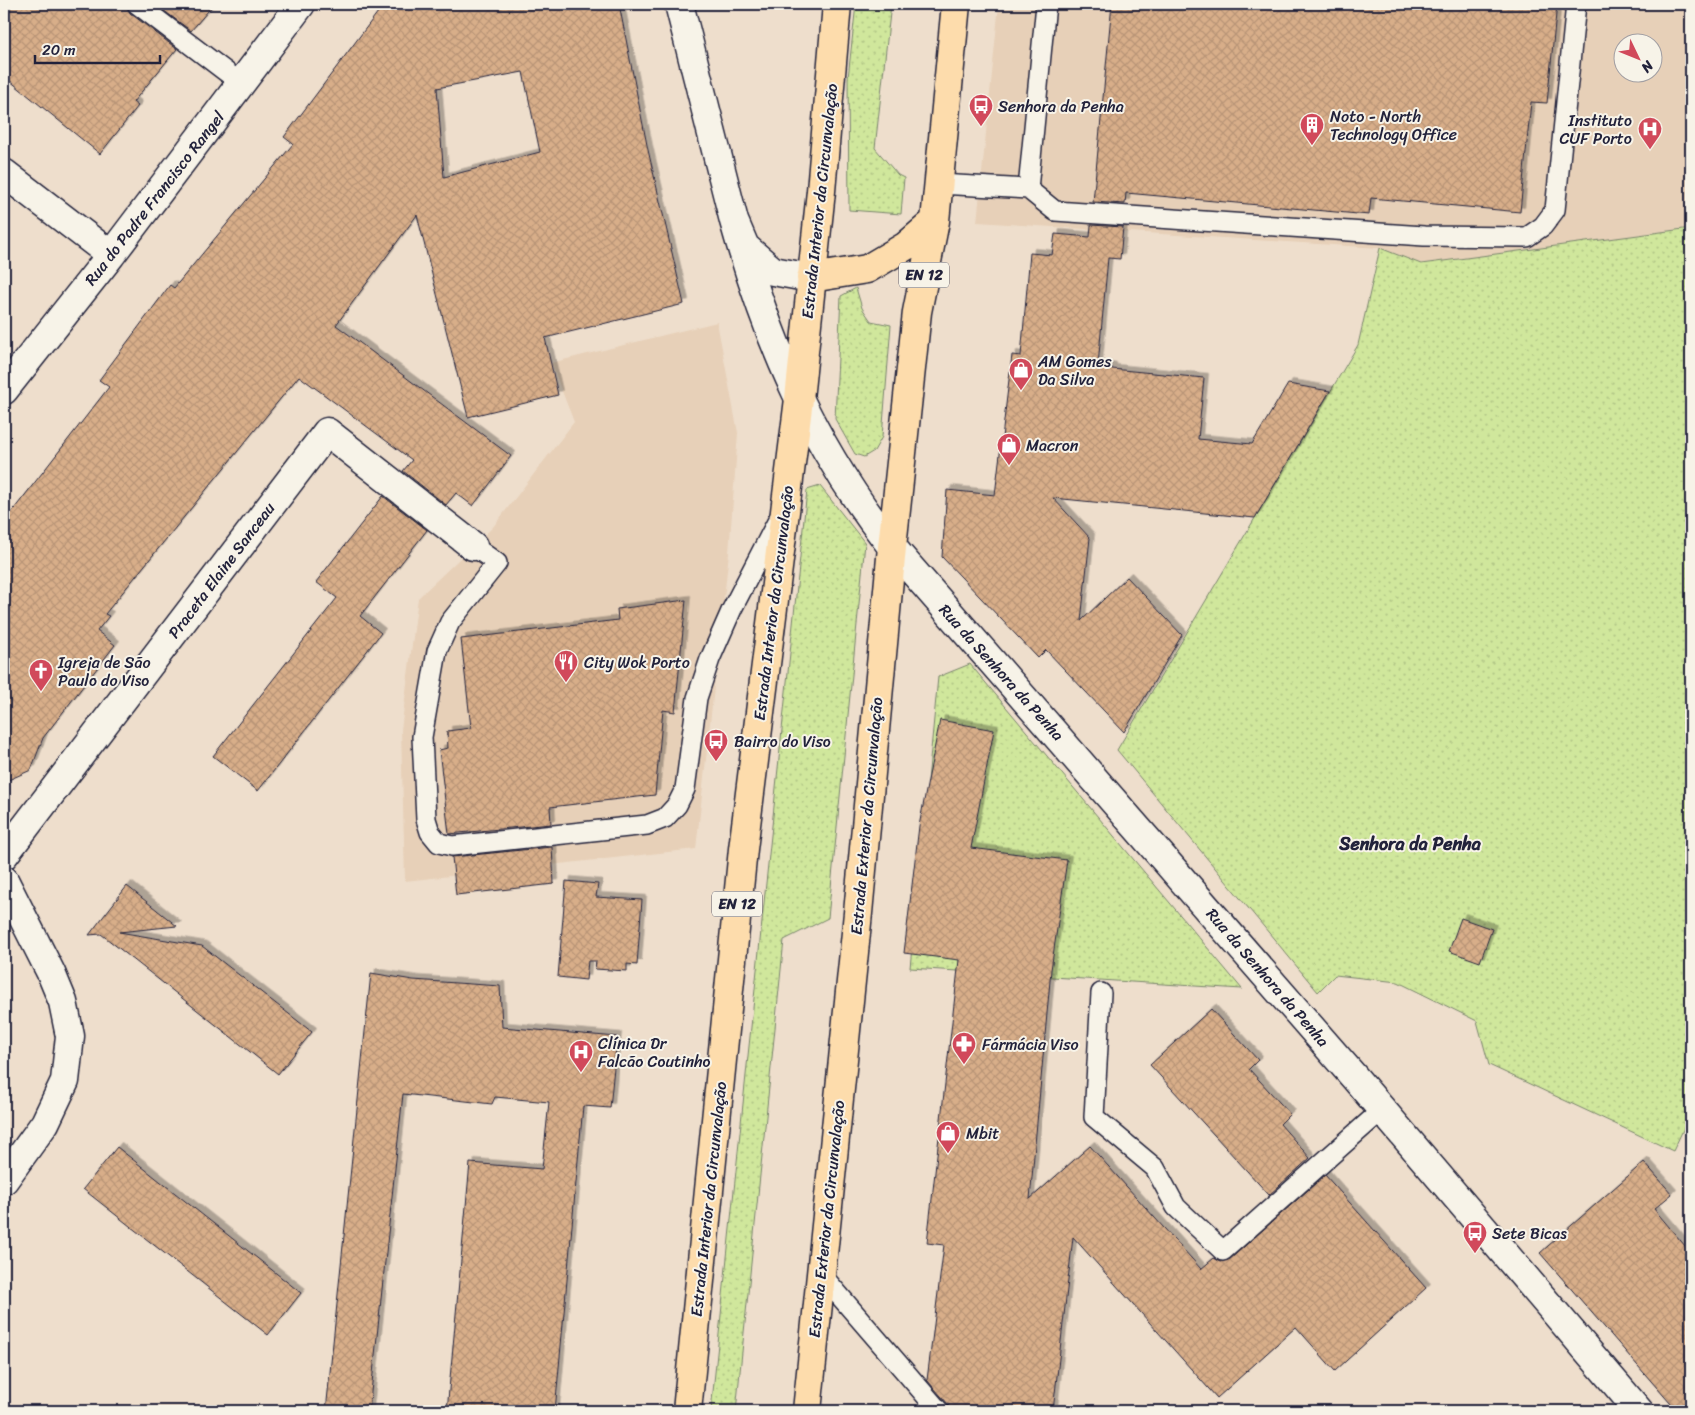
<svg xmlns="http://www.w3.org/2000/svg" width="1695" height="1415" font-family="Sriracha,sans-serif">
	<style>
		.built { fill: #e7d0b8; fill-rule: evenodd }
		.grass { fill: url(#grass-dots); stroke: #79846c }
		.building { fill: url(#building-cross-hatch); stroke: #22223b; fill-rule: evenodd; filter: url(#shadow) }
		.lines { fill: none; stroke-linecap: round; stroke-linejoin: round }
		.lane-casing { stroke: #22223b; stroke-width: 22 }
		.street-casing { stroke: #22223b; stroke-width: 31 }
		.secondary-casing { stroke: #22223b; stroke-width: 31 }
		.primary-casing { stroke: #22223b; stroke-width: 31 }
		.lane { stroke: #f7f3e8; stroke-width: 19 }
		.street { stroke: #f7f3e8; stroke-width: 28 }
		.secondary { stroke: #f7f3e8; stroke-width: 28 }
		.primary { stroke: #fddcac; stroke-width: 28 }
		.labels { text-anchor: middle; stroke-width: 4; stroke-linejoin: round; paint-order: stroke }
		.shield { fill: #f7f3e8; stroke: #62616f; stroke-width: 1 }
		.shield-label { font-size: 15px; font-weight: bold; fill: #22223b }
		.poi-label { font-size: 16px; fill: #22223b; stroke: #f7f3e8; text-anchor: start }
		.street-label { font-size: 16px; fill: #22223b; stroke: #f7f3e8 }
		.neighbourhood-label { font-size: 18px; font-weight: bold; fill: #22223b; stroke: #f7f3e8 }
	</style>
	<defs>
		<pattern id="grass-dots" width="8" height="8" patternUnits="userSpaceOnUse" patternTransform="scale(1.25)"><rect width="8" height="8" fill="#d0e79c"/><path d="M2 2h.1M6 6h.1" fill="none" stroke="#b2c687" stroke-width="1.8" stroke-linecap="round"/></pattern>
		<pattern id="building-cross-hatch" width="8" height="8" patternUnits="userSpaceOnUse" patternTransform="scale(1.25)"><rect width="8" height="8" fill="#d8ae89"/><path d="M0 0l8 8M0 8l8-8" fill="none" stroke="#b99577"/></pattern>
		<filter id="shadow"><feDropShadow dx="4.5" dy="-4.5" stdDeviation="0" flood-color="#0004"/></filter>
	</defs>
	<rect width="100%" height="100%" fill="#eedecc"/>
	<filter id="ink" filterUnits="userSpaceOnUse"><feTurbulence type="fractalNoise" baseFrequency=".02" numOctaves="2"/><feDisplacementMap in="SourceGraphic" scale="10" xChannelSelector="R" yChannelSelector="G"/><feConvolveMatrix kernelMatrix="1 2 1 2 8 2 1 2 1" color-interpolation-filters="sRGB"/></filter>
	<g filter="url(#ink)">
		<!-- built -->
		<path class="built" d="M 999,4 L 1691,4 L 1691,228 L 1421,264 L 1379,248 L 977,222 ZM 1622,42 L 1652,42 L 1652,72 L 1622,72 Z
			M 717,322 L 738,433 L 729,553 L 696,849 L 405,881 L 401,730 L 418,598 L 493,527 L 574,422 L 551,363 Z"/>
		<!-- grass -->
		<path class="grass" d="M 856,4 L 891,4 L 875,148 L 898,175 L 904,178 L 901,214 L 849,210 L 848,78 Z
			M 1691,228 L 1691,1113 L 1673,1151 L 1489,1065 L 1477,1021 L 1398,982 L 1335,975 L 1318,992 L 1117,750 L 1358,345 L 1380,248 L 1421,264 Z
			M 856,288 L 862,308 L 871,321 L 891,325 L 882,437 L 874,451 L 864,457 L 855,454 L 835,419 L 841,296 Z
			M 820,486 L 865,543 L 828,918 L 784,940 L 736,1411 L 711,1411 L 807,490 Z
			M 970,664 L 1242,989 L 910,968 L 938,677 Z"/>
		<!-- building -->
		<path class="building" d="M 4,4 L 126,4 L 130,13 L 177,49 L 133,102 L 138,106 L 100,154 L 4,76 Z
			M 155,4 L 214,4 L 191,31 Z
			M 384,4 L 619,4 L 648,150 L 684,304 L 545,338 L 558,395 L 468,417 L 417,215 L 336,325 L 511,456 L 473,506 L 456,493 L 446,505 L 403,471 L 412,460 L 299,376 L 105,614 L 109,616 L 97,631 L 115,645 L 43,738 L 31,770 L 4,782 L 4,522 L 109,387 L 99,380 L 170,285 L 174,288 L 293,144 L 284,137 ZM 523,72 L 540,152 L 444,177 L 437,88 Z
			M 1112,4 L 1557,4 L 1547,103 L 1531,102 L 1520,212 L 1371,198 L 1369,215 L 1126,193 L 1125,204 L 1093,202 Z
			M 1091,225 L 1123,227 L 1120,259 L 1108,258 L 1098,365 L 1112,367 L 1112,369 L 1204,378 L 1198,439 L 1252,444 L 1288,384 L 1330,391 L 1255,518 L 1053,498 L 1090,538 L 1081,621 L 1127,577 L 1182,635 L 1124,732 L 1046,650 L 1038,658 L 942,557 L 947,490 L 995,495 L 1012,355 L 1021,356 L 1030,253 L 1052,255 L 1055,234 L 1090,237 Z
			M 383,496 L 427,530 L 360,616 L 381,633 L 258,791 L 213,756 L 337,598 L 316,582 Z
			M 686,600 L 675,712 L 663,710 L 655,795 L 550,807 L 551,824 L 449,834 L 439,750 L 448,748 L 447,731 L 471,728 L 461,639 L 618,620 L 617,609 Z
			M 940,720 L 994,730 L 971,848 L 1067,860 L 1051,970 L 1030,1199 L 1090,1146 L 1201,1269 L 1214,1258 L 1221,1262 L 1230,1259 L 1325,1175 L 1426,1288 L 1335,1371 L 1296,1327 L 1217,1398 L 1073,1237 L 1053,1411 L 950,1411 L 948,1404 L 927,1380 L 944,1245 L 927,1243 L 959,960 L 904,953 L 919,826 Z
			M 552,847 L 554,884 L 456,895 L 452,857 Z
			M 566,881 L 598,884 L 596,897 L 642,900 L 637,965 L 627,964 L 627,971 L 595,969 L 596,961 L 588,961 L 586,980 L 558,977 Z
			M 127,886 L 177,926 L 119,932 L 202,946 L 312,1032 L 278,1074 L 101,934 L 89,935 Z
			M 1461,918 L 1492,929 L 1480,962 L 1449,951 Z
			M 371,973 L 413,980 L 500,986 L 502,1027 L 617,1037 L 610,1108 L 583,1106 L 555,1411 L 447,1411 L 470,1163 L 542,1169 L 549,1102 L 495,1097 L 492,1104 L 403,1094 L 369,1411 L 326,1411 Z
			M 1211,1009 L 1258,1060 L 1249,1069 L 1290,1114 L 1280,1124 L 1310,1158 L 1269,1195 L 1150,1065 Z
			M 117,1147 L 301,1293 L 268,1335 L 83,1189 Z
			M 1644,1162 L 1672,1194 L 1654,1209 L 1691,1253 L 1691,1411 L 1677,1411 L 1540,1253 Z"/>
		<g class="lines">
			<defs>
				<path id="lane" d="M 137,4 L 242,84
					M 939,184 L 1028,189 L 1055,211 L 1424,236 L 1527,237 L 1543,226 L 1555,210 L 1576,4
					M 1028,189 L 1046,4
					M 473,546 L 497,563 L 450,622 L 437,651 L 422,737 L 426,819 L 430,832 L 439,843 L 452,846 L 647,825 L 665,818 L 677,805 L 685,789 L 697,698 L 710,659 L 732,609 L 779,518
					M 1101,993 L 1094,1117 L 1155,1168 L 1176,1207 L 1223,1251 L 1382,1110
					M 820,1273 L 939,1411"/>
				<path id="street" d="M 4,173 L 111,255
					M 4,390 L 111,255 L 301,4
					M 4,855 L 327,432 L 473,546
					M 4,880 L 51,973 L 63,1002 L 70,1036 L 65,1081 L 45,1123 L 4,1180"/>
				<path id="secondary" d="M 679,4 L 734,221 L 745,247 L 773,271 L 811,278
					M 734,221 C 769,345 812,445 892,547 L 1355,1078 L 1639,1411"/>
				<path id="primary" d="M 811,278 L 867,269 L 906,246 L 935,221
					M 687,1411 L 743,849 L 799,399 L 821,191 L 837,4
					M 807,1411 L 858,913 L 892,547 L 917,312 L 935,221 L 956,4"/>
			</defs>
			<!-- lane casing -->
			<use href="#lane" class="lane-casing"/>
			<!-- street casing -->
			<use href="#street" class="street-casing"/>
			<!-- secondary casing -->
			<use href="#secondary" class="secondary-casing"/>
			<!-- primary casing -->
			<use href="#primary" class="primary-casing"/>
			<!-- lane -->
			<use href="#lane" class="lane"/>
			<!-- street -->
			<use href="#street" class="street"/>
			<!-- secondary -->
			<use href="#secondary" class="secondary"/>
			<!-- primary -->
			<use href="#primary" class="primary"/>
		</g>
	</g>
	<!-- icons -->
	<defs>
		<symbol id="bus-pin" viewBox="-11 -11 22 30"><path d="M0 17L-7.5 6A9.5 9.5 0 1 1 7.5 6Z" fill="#d1495b" stroke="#f7f3e8"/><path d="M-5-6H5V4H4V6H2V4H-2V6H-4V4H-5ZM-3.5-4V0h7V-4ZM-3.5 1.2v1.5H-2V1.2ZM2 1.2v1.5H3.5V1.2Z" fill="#fff"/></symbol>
		<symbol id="building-pin" viewBox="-11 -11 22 30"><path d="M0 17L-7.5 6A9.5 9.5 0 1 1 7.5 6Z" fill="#d1495b" stroke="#f7f3e8"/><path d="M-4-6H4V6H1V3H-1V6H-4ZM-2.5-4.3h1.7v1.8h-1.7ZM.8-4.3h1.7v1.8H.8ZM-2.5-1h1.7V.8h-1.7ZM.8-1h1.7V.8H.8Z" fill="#fff"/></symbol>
		<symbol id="hospital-pin" viewBox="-11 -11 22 30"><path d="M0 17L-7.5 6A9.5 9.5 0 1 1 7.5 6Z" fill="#d1495b" stroke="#f7f3e8"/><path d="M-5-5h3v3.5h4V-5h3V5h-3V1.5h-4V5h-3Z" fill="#fff"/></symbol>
		<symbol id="shop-pin" viewBox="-11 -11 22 30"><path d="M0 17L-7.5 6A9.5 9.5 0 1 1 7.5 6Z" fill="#d1495b" stroke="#f7f3e8"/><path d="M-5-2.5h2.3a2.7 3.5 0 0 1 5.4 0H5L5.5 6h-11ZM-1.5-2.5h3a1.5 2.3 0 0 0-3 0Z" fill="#fff"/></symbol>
		<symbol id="restaurant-pin" viewBox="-11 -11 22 30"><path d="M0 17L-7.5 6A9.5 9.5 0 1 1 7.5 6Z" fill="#d1495b" stroke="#f7f3e8"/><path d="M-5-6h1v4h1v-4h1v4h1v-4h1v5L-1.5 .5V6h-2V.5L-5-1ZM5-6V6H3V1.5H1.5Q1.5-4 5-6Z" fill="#fff"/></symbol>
		<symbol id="church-pin" viewBox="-11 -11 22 30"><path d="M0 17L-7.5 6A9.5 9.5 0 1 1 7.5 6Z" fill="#d1495b" stroke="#f7f3e8"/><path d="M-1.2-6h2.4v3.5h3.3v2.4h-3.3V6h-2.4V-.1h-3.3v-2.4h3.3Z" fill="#fff"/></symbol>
		<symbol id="pharmacy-pin" viewBox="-11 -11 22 30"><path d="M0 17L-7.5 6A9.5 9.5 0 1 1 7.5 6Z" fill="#d1495b" stroke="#f7f3e8"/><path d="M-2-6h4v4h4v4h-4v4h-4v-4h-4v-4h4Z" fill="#fff"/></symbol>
	</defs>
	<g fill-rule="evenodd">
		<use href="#bus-pin" x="967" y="92" width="28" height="38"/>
		<use href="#building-pin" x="1298" y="111" width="28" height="38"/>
		<use href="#hospital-pin" x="1636" y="115" width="28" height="38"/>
		<use href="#shop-pin" x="1007" y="356" width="28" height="38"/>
		<use href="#shop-pin" x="995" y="431" width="28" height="38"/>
		<use href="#restaurant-pin" x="552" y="648" width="28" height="38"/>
		<use href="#church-pin" x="27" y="657" width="28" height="38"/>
		<use href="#bus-pin" x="702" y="727" width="28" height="38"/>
		<use href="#pharmacy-pin" x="950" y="1030" width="28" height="38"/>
		<use href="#hospital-pin" x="567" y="1038" width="28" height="38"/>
		<use href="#shop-pin" x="934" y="1119" width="28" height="38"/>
		<use href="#bus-pin" x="1461" y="1219" width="28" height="38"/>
	</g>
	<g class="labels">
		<!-- shield labels -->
		<g class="shield">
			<rect x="899" y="262.5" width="50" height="25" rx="4"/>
			<rect x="712" y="891.5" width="50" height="25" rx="4"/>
		</g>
		<g class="shield-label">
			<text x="924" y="280">EN 12</text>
			<text x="737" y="909">EN 12</text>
		</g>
		<!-- poi labels -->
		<g class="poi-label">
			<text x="998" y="112">Senhora da Penha</text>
			<text x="1330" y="122">Noto - North<tspan x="1330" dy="18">Technology Office</tspan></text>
			<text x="1632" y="126" text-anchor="end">Instituto<tspan x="1632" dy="18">CUF Porto</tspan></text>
			<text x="1038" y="367">AM Gomes<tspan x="1038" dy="18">Da Silva</tspan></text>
			<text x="1026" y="451">Macron</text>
			<text x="58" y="668">Igreja de São<tspan x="58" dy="18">Paulo do Viso</tspan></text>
			<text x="584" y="668">City Wok Porto</text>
			<text x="734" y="747">Bairro do Viso</text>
			<text x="598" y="1049">Clínica Dr<tspan x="598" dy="18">Falcão Coutinho</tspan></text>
			<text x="982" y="1050">Fármácia Viso</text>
			<text x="966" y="1139">Mbit</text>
			<text x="1492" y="1239">Sete Bicas</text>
		</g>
		<!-- street labels -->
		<g class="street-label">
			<text transform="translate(154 198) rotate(-52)" y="6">Rua do Padre Francisco Rangel</text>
			<text transform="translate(819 201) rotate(-84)" y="6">Estrada Interior da Circunvalação</text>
			<text transform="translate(221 570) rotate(-53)" y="6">Praceta Elaine Sanceau</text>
			<text transform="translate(773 603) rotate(-83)" y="6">Estrada Interior da Circunvalação</text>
			<text transform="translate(1002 672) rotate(48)" y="6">Rua da Senhora da Penha</text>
			<text transform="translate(866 816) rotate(-85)" y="6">Estrada Exterior da Circunvalação</text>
			<text transform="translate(1268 977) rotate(49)" y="6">Rua da Senhora da Penha</text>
			<text transform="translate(708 1199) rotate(-84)" y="6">Estrada Interior da Circunvalação</text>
			<text transform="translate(826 1219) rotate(-84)" y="6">Estrada Exterior da Circunvalação</text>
		</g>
		<!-- neighbourhood labels -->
		<g class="neighbourhood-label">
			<text x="1410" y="850">Senhora da Penha</text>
		</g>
	</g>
	<!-- margin -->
	<rect width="1695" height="1415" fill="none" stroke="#f7f3e8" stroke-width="20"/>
	<rect x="10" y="10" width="1675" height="1395" fill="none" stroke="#22223b" stroke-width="2" filter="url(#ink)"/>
	<!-- north arrow -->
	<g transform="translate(1638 58) rotate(133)"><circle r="24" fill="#f7f3e8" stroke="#a29fa3"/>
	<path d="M0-4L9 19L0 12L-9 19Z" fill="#d1495b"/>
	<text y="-8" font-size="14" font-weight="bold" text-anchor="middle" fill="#22223b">N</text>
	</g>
	<!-- scale -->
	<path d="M35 55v8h125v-8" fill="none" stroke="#22223b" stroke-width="2.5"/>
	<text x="42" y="55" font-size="15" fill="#22223b" stroke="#f7f3e8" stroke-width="4" paint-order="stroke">20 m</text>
</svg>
